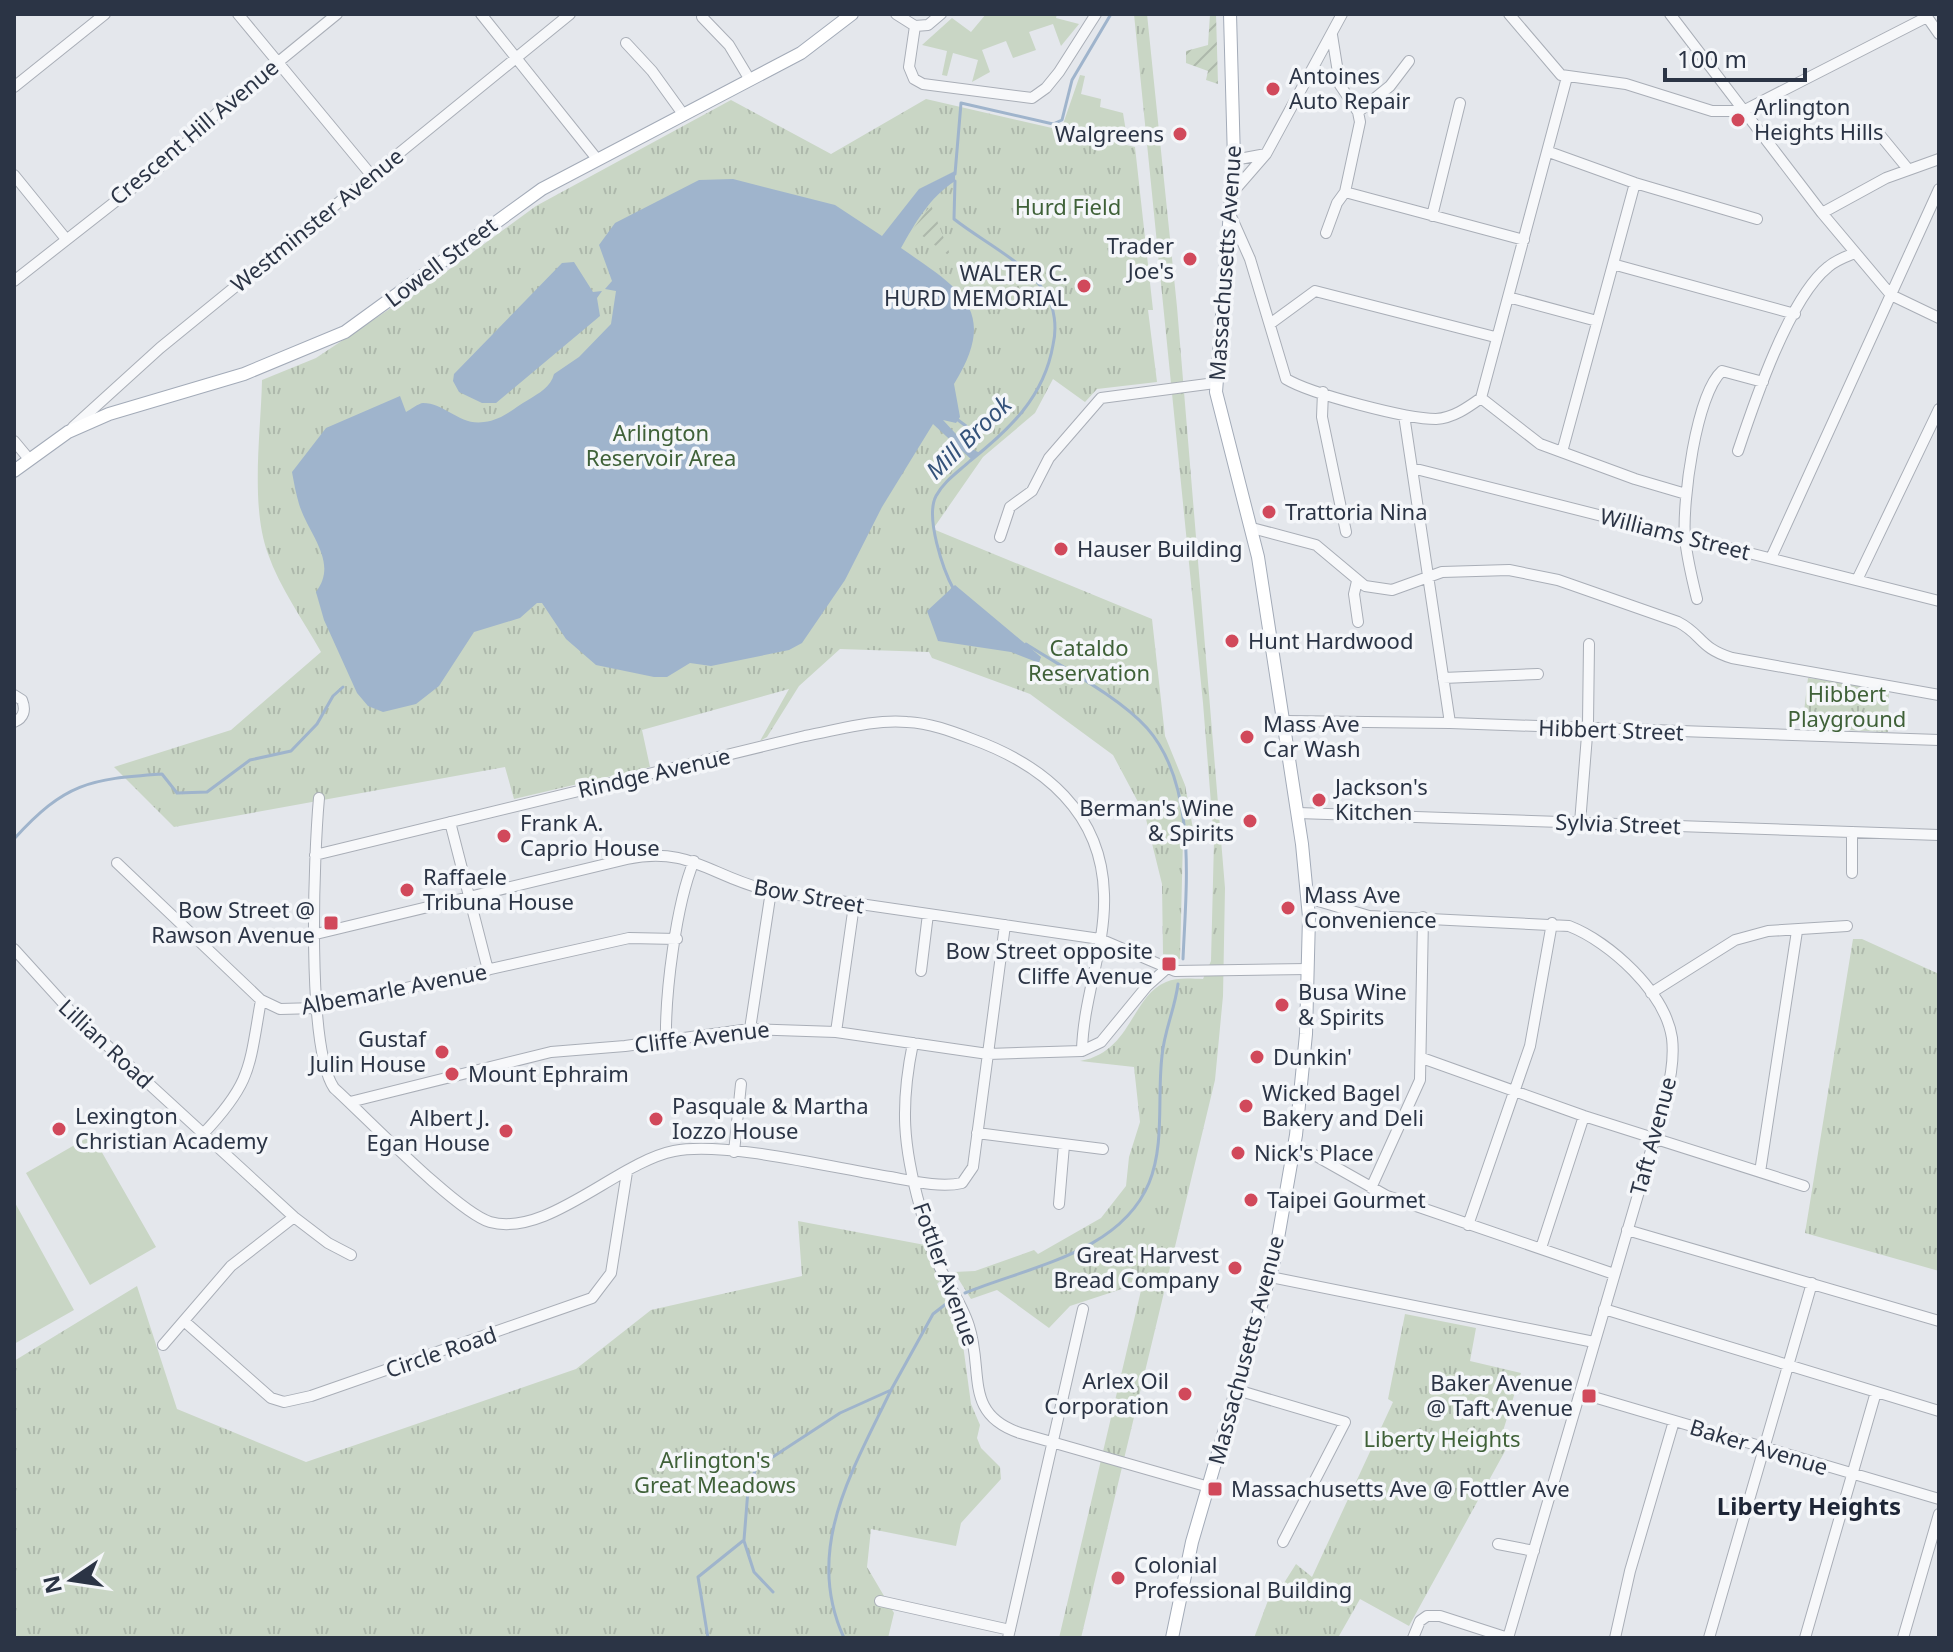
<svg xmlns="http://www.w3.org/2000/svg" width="1953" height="1652" font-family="'Noto Sans',sans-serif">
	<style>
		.grass { fill: #c9d6c5 }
		.park { fill: url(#park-tufts) }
		.garden { fill: url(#garden-furrows) }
		.water { fill: #9fb4cc }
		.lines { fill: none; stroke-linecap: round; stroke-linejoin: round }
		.stream { stroke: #9fb4cc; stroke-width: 3 }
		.minor-casing { stroke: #a9aeb7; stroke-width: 12 }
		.major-casing { stroke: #a3abb8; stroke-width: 14 }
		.minor { stroke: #f7f8fa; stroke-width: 10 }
		.major { stroke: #fff; stroke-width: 12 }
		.poi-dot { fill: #d1495b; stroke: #f4f6f9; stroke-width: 3 }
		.labels { text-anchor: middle; stroke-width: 7; stroke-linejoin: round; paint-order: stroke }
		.poi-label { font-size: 22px; fill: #2b3445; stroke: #f4f6f9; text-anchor: start }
		.street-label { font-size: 22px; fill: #2b3445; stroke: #f4f6f9 }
		.park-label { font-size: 22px; fill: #3f6138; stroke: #f4f6f9 }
		.water-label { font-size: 24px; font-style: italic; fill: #34527a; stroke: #f4f6f9 }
		.neighbourhood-label { font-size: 24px; font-weight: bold; fill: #1d2536; stroke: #f4f6f9 }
	</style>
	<defs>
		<pattern id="park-tufts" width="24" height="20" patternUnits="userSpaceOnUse" patternTransform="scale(2)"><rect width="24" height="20" fill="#c9d6c5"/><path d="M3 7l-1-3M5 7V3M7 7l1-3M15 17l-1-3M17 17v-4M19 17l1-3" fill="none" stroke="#adb8ab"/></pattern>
		<pattern id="garden-furrows" width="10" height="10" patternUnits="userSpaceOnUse" patternTransform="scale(2)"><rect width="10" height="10" fill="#c9d6c5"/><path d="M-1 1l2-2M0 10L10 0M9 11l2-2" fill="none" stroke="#adb8ab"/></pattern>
	</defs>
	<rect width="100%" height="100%" fill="#e4e7ec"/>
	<!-- grass -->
	<path class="grass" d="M 986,14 L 1057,14 L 1056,18 L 1079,24 L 1061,46 L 1053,24 L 1029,32 L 1036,50 L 1013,58 L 1006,41 L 982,50 L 990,72 L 972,82 L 978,60 L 953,53 L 947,76 L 942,75 L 947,51 L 922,45 L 952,18 L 971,32 Z
		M 1080,75 L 1085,76 L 1081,94 L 1101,99 L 1100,107 L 1123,113 L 1128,144 L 1062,127 Z
		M 92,1135 L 156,1247 L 90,1285 L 26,1173 Z
		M 14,1201 L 74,1310 L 14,1344 Z"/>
	<!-- park -->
	<path class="park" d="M 1134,14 L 1147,14 L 1177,307 L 1225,888 L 1223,996 L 1215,1080 L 1081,1638 L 1059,1638 L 1143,1282 L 1070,1306 L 1049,1328 L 997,1290 L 971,1299 L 954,1272 L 975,1271 L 1034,1250 L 1038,1254 L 1101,1218 L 1126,1186 L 1129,1157 L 1140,1122 L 1134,1067 L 1080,1061 C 1132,1052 1131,996 1166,982 C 1177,977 1192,979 1203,979 L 1211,961 L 1214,841 L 1203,703 Z
		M 926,99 L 1135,147 L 1153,310 L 1148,310 L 1157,382 L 1097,389 L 1085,402 L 1053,379 L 1035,413 L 983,457 L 933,529 L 1152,619 L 1165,736 L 1185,785 L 1195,840 L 1183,839 L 1180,959 L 1163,954 L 1162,884 L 1145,815 L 1113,755 L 1030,694 L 932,658 L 929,652 L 840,649 L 799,686 L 767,737 L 760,741 L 789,689 L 642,730 L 650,767 L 514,799 L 505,767 L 174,827 L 114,767 L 231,730 L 321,652 C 303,620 280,588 268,554 C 250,505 261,432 262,380 L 316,358 L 391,308 L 395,309 L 536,206 L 731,100 L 831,154 Z
		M 1808,678 L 1889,688 L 1888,732 L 1802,728 Z
		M 1853,939 L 1862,939 L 1939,974 L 1939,1271 L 1805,1233 Z
		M 798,1221 L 925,1245 L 941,1280 L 937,1284 L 961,1330 L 971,1404 L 980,1425 L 977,1438 L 981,1448 L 1000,1467 L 1001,1479 L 961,1523 L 956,1546 L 871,1529 L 867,1567 L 894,1613 L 888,1638 L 14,1638 L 14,1361 L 137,1286 L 177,1409 L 306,1462 L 576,1369 L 651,1310 L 802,1276 Z
		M 1405,1314 L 1476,1328 L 1470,1361 L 1521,1373 L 1503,1431 L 1511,1434 L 1510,1442 L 1409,1626 L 1360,1599 L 1339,1636 L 1342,1638 L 1254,1638 L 1276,1579 L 1284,1583 L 1296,1564 L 1312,1577 L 1393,1402 L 1388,1399 Z"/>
	<!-- garden -->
	<path class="garden" d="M 1210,14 L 1216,14 L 1218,84 L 1206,80 L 1208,71 L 1186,63 L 1186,51 L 1208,45 Z
		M 931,205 L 951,257 L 913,229 Z"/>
	<!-- water -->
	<path class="water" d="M 955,171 L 955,181 C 929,198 916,222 901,248 C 960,289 1000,310 954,384 L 960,417 L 956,423 L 943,420 L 968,447 L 980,453 L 972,460 L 933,424 L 882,507 L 845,580 L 802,643 L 789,650 L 711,666 L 690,663 L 667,677 L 654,677 L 596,665 L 566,639 L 542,603 L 537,603 L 520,618 L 474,632 L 439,686 L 416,704 L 383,712 L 368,706 L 357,693 L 324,620 L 316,592 C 339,562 308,534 299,504 C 296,494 294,483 292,472 L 326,428 L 400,396 L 406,412 C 410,410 419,403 423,403 C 445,403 460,426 484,422 C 502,420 514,408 528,400 C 539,393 551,387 554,374 L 579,357 L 611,324 L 616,291 L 605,289 L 612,281 L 599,245 L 615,223 L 699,180 L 733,179 L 835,205 L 882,236 L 919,189 Z
		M 574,262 L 593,292 L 602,291 L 597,298 L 600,316 L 496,403 L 482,403 L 459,392 L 453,381 L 454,374 L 562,263 Z
		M 955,585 L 1041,657 L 1039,663 L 1011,652 L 938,641 L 927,611 Z"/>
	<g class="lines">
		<!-- stream -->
		<path class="stream" d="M 955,174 L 961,103 L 1053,124 L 1062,120 L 1072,80 L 1111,14
			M 958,420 L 966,426
			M 954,590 C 943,570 925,517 936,496 C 944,481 958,472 970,461 C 1010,429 1044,397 1053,345 C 1057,328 1055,307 1045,292 C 1024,261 983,242 954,219 L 955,181
			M 1026,644 C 1063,668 1118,696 1147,728 C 1198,786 1186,887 1183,959
			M 14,839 C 65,783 89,779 162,774 L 177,793 L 207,792 L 250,760 L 291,751 L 317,724 L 333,696 L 343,687
			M 965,1293 C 1028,1267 1120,1253 1149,1183 C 1165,1144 1157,1097 1162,1056 C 1164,1031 1175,1009 1178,984
			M 744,1541 L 754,1572 L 773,1592
			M 708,1638 L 698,1577 L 744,1540 L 748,1490 L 756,1468 L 840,1413 L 891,1390 L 933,1314 L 951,1300
			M 844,1638 C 803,1549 853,1470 891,1390"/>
		<defs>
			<path id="minor" d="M 238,14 L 372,176
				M 481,14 L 597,159
				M 896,14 L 915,26
				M 941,14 L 928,25 L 915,26 L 909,67 L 914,79 L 923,84 L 1032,98 L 1046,88 L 1059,72 L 1096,14
				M 1509,14 L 1561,75 L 1626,84 L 1712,111 L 1743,111 L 1927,17
				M 1670,14 L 1822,213 L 1891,295 L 1939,318
				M 1925,14 L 1939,34
				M 702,17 L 729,45 L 750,80
				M 1332,35 L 1340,85 L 1358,112 L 1360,122 L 1345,192 L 1524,240
				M 626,43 L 652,71 L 683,114
				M 14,87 L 105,14
				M 1358,112 L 1390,86 L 1409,61
				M 1880,135 L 1908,169
				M 1549,152 L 1635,183 L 1757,219
				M 1234,160 L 1266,154
				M 14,175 L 66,239
				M 1233,192 L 1266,154 L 1342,14
				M 1822,213 L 1886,178 L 1939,159
				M 1230,214 L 1250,259 L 1286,379 C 1311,394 1407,419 1436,419 C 1453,418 1467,408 1481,398
				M 1432,216 L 1460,103
				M 1326,233 L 1337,203 L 1345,192
				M 1616,265 L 1795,314
				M 14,281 L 167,161 L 222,108 L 337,14
				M 1508,297 L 1597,321
				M 1270,324 L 1315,291 L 1495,337
				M 1323,392 L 1322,417 L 1346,532
				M 1481,398 L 1567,77
				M 1481,398 L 1540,444 L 1635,479 L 1686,494
				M 1404,415 L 1450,723
				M 73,427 L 160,348 L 570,14
				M 14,441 L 29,459
				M 1738,451 C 1754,403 1789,298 1828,267 C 1836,260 1845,257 1855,253
				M 1562,452 L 1635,183
				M 1412,468 L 1939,601
				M 1252,528 L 1316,545 L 1365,586 L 1392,590 L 1442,572 L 1509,570 L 1558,580 L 1678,622 C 1702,634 1699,648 1732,658 L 1939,695
				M 1000,537 L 1010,507 L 1032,491 L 1049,458 L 1101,398 L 1215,383
				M 1771,558 L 1939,189
				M 1857,580 L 1939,409
				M 1357,581 L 1354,594 L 1358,622
				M 1697,599 C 1692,579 1687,558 1685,538 C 1682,503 1696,394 1722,371 L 1763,382
				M 1443,678 L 1538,674
				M 14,695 L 22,700 C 26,710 24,718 14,722
				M 1283,721 L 1450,723 L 1939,740
				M 319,798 C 314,853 306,1047 334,1088 C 365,1116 457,1212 490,1222 C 547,1238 618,1162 674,1151 C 726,1141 833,1168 890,1177 C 912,1181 940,1188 962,1183 L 973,1167 L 1005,925
				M 1298,813 L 1939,835
				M 450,822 L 488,970
				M 1580,823 L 1588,723 L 1589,644
				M 1852,832 L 1852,873
				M 315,855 L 805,736 C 838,730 874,719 907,722 C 930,723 951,731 972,739 C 1044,765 1102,813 1104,894 C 1106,947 1083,998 1082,1051
				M 117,863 L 261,1000 L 280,1009 L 317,1008 L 629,938 L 677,939
				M 1308,898 L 1369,916 L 1569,926 C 1610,942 1665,992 1672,1038 C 1675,1064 1668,1088 1662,1113 L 1508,1638
				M 316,934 L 627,859 C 690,845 712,878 771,891 L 1100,939 L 1175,971 L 1308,969
				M 14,949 L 74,1015 L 294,1217 L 328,1243 L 351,1255
				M 921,971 L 928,914
				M 1651,993 L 1735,940 L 1768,931 L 1847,926
				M 750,1029 L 771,891
				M 836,1032 L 854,905
				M 666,1041 C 665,994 676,904 694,861
				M 913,1043 C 900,1106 903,1146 920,1207 C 925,1226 930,1247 939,1266 C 949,1286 962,1304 969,1326 C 984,1372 963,1414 1020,1433 L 1209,1487
				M 1422,1058 L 1584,1116 L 1804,1186
				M 350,1102 L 551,1052 L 625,1046 L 750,1029 L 836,1032 L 988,1054 L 1082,1051 L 1101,1042 L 1147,986 L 1166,969
				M 977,1133 L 1103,1149
				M 203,1134 C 252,1082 249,1068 261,1000
				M 1294,1149 L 1309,1152 L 1387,1196 L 1614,1274
				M 734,1152 L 741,1084
				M 1760,1172 L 1797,931
				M 1371,1188 L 1420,1080 L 1423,917
				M 1059,1204 L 1064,1145
				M 1468,1225 L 1530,1046 L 1552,923
				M 1627,1230 L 1939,1321
				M 1541,1248 L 1584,1116
				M 1270,1277 L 1594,1342
				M 1604,1309 L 1939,1411
				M 184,1321 L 271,1398 L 284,1402 L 311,1396 L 592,1298 L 611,1273 L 627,1172
				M 163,1345 L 231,1266 L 294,1217
				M 1237,1390 L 1345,1422 L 1283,1542
				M 1580,1393 L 1939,1499
				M 1498,1544 L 1534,1551
				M 880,1601 L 1010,1630
				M 1008,1638 L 1083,1309
				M 1413,1638 L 1420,1621 L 1427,1616 L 1440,1616 L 1508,1638
				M 1615,1638 L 1630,1571 L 1674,1421
				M 1709,1638 L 1812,1283
				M 1805,1638 L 1876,1392
				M 1903,1638 L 1939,1514"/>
			<path id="major" d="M 14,471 L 68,432 L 109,414 L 244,374 L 345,332 L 542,189 L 801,53 L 852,14
				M 1172,1638 L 1192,1542 L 1274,1261 L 1296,1135 L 1306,1034 L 1309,917 L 1302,844 L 1258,557 L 1216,392 L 1234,160 L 1230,14"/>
		</defs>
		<!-- minor casing -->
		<use href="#minor" class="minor-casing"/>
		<!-- major casing -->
		<use href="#major" class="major-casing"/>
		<!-- minor -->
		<use href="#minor" class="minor"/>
		<!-- major -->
		<use href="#major" class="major"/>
	</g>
	<!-- markers -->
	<g class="poi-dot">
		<circle cx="1273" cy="89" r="8"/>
		<circle cx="1738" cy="120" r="8"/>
		<circle cx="1180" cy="134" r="8"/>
		<circle cx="1190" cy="259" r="8"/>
		<circle cx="1084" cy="286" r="8"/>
		<circle cx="1269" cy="512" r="8"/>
		<circle cx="1061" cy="549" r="8"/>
		<circle cx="1232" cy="641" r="8"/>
		<circle cx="1247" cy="737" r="8"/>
		<circle cx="1319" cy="800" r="8"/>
		<circle cx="1250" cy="821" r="8"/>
		<circle cx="504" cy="836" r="8"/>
		<circle cx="407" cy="890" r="8"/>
		<circle cx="1288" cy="908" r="8"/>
		<rect x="323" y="915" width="16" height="16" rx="4"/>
		<rect x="1161" y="956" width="16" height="16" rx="4"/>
		<circle cx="1282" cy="1005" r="8"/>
		<circle cx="442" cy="1052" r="8"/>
		<circle cx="1257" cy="1057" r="8"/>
		<circle cx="452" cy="1074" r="8"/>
		<circle cx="1246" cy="1106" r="8"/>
		<circle cx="656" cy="1119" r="8"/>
		<circle cx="59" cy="1129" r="8"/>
		<circle cx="506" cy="1131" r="8"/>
		<circle cx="1238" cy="1153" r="8"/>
		<circle cx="1251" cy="1200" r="8"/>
		<circle cx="1235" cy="1268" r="8"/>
		<circle cx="1185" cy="1394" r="8"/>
		<rect x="1581" y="1388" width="16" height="16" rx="4"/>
		<rect x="1207" y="1481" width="16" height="16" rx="4"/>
		<circle cx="1118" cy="1578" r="8"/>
	</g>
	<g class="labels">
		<!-- poi labels -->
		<g class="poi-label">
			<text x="1289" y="84">Antoines<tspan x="1289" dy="25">Auto Repair</tspan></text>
			<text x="1754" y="115">Arlington<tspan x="1754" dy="25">Heights Hills</tspan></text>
			<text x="1164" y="142" text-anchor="end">Walgreens</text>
			<text x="1174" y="254" text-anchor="end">Trader<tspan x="1174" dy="25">Joe's</tspan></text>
			<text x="1068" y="281" text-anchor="end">WALTER C.<tspan x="1068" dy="25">HURD MEMORIAL</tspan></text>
			<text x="1285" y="520">Trattoria Nina</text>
			<text x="1077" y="557">Hauser Building</text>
			<text x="1248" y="649">Hunt Hardwood</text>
			<text x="1263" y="732">Mass Ave<tspan x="1263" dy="25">Car Wash</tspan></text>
			<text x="1335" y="795">Jackson's<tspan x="1335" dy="25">Kitchen</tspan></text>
			<text x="1234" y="816" text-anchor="end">Berman's Wine<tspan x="1234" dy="25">&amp; Spirits</tspan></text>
			<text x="520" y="831">Frank A.<tspan x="520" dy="25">Caprio House</tspan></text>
			<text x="423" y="885">Raffaele<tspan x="423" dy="25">Tribuna House</tspan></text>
			<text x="1304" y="903">Mass Ave<tspan x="1304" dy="25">Convenience</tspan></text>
			<text x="315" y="918" text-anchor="end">Bow Street @<tspan x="315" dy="25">Rawson Avenue</tspan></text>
			<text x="1153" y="959" text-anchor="end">Bow Street opposite<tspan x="1153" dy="25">Cliffe Avenue</tspan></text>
			<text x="1298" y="1000">Busa Wine<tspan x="1298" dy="25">&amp; Spirits</tspan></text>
			<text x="426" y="1047" text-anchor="end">Gustaf<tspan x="426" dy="25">Julin House</tspan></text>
			<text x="1273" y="1065">Dunkin'</text>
			<text x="468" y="1082">Mount Ephraim</text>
			<text x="1262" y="1101">Wicked Bagel<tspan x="1262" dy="25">Bakery and Deli</tspan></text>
			<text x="672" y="1114">Pasquale &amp; Martha<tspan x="672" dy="25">Iozzo House</tspan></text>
			<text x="75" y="1124">Lexington<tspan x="75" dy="25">Christian Academy</tspan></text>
			<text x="490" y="1126" text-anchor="end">Albert J.<tspan x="490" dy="25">Egan House</tspan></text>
			<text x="1254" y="1161">Nick's Place</text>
			<text x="1267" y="1208">Taipei Gourmet</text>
			<text x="1219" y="1263" text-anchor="end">Great Harvest<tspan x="1219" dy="25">Bread Company</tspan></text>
			<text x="1169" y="1389" text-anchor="end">Arlex Oil<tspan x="1169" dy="25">Corporation</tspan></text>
			<text x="1573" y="1391" text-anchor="end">Baker Avenue<tspan x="1573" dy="25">@ Taft Avenue</tspan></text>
			<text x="1231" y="1497">Massachusetts Ave @ Fottler Ave</text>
			<text x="1134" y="1573">Colonial<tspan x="1134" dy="25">Professional Building</tspan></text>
		</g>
		<!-- street labels -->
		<g class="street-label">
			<text transform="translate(194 132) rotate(-40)" y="8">Crescent Hill Avenue</text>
			<text transform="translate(317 220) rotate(-39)" y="8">Westminster Avenue</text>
			<text transform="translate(441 262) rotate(-37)" y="8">Lowell Street</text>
			<text transform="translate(1225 263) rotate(-86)" y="8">Massachusetts Avenue</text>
			<text transform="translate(1675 534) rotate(14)" y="8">Williams Street</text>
			<text transform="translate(1611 730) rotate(2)" y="8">Hibbert Street</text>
			<text transform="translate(654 773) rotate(-13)" y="8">Rindge Avenue</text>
			<text transform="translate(1618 824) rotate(2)" y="8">Sylvia Street</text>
			<text transform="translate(809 896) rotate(10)" y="8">Bow Street</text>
			<text transform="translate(394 989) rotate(-11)" y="8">Albemarle Avenue</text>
			<text transform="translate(702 1037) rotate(-7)" y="8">Cliffe Avenue</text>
			<text transform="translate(106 1044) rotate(43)" y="8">Lillian Road</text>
			<text transform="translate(1653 1136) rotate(-75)" y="8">Taft Avenue</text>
			<text transform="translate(946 1274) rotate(70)" y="8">Fottler Avenue</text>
			<text transform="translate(1246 1350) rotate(-75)" y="8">Massachusetts Avenue</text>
			<text transform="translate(441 1352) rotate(-19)" y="8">Circle Road</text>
			<text transform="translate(1759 1447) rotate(17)" y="8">Baker Avenue</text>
		</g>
		<!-- park labels -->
		<g class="park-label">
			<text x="1068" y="215">Hurd Field</text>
			<text x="661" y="441">Arlington<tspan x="661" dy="25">Reservoir Area</tspan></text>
			<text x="1089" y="656">Cataldo<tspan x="1089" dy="25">Reservation</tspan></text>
			<text x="1847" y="702">Hibbert<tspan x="1847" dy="25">Playground</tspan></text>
			<text x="1442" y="1447">Liberty Heights</text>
			<text x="715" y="1468">Arlington's<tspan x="715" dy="25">Great Meadows</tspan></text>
		</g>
		<!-- water labels -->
		<g class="water-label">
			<text transform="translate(969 438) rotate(-44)" y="8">Mill Brook</text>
		</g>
		<!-- neighbourhood labels -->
		<g class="neighbourhood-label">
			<text x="1809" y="1515">Liberty Heights</text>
		</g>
	</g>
	<!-- border -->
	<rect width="1953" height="1652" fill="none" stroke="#2b3445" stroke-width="32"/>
	<!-- north arrow -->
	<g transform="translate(72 1580) rotate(257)" stroke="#f4f6f9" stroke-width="6" paint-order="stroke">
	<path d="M0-6L14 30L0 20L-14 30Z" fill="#2b3445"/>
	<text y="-12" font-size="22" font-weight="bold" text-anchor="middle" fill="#2b3445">N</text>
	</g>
	<!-- scale -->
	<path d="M1665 68v12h140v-12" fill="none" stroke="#2b3445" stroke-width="4"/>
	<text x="1677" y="68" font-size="24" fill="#2b3445" stroke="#f4f6f9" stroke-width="6" paint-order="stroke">100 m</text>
</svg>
